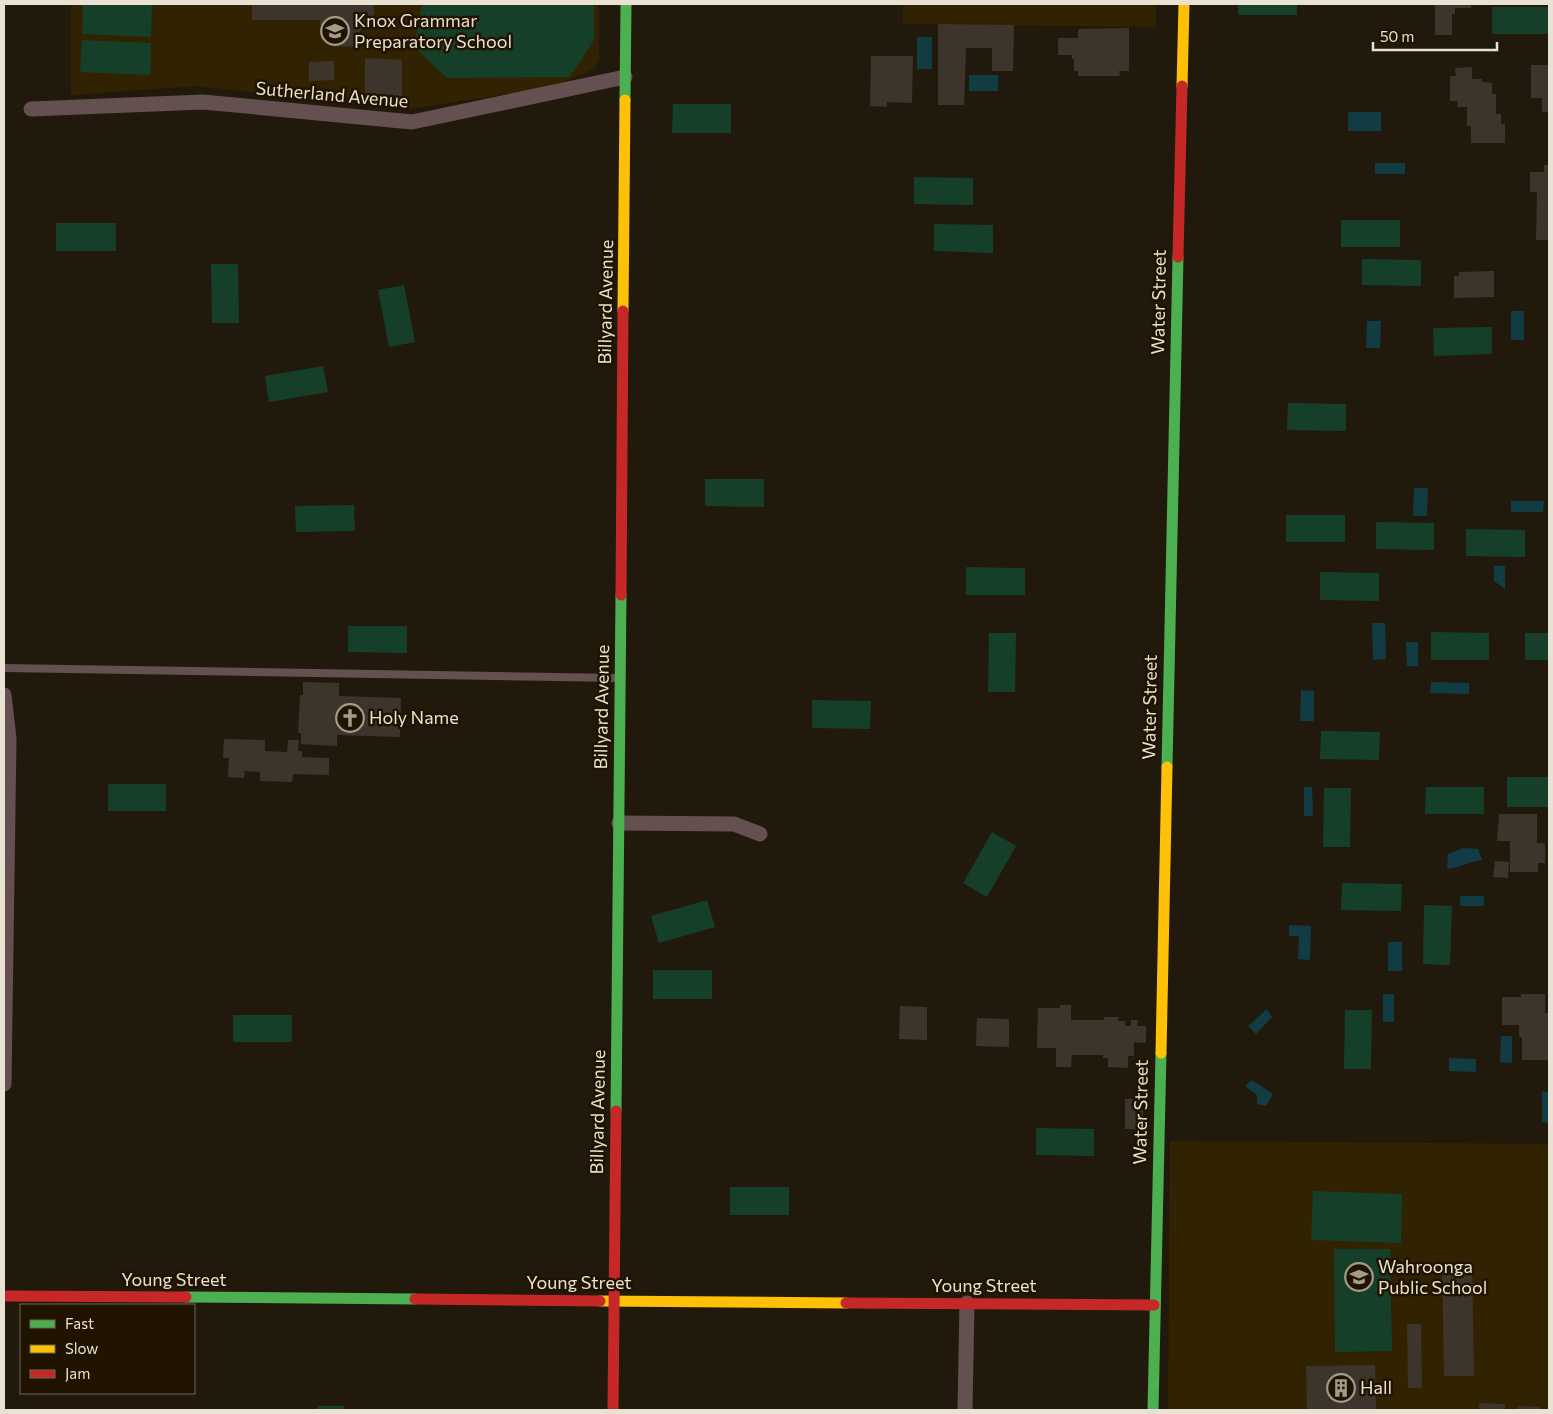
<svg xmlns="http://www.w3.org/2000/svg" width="1553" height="1414" font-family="Commissioner,sans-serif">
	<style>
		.built { fill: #312202 }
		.green { fill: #163f29 }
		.water { fill: #113c43 }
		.building { fill: #3d352c }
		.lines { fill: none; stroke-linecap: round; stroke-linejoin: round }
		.lane { stroke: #645050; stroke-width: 8 }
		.street { stroke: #645050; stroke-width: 15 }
		.fast { stroke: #4caf50; stroke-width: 11 }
		.slow { stroke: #ffc107; stroke-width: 11 }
		.jam { stroke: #c62828; stroke-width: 11 }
		.labels { text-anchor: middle; stroke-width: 5; stroke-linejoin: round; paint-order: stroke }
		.poi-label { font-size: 18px; fill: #e9e1d1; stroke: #201400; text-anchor: start }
		.street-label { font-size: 18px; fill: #e9e1d1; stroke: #201400 }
	</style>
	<rect width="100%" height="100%" fill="#211a0c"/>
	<!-- built -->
	<path class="built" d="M 71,4 L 599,4 L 599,59 L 595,68 L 587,72 L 552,87 L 410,109 L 196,86 L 71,95 Z
		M 903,4 L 1156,4 L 1156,27 L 903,24 Z
		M 1170,1141 L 1549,1144 L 1549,1410 L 1168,1410 Z"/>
	<!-- green -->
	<path class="green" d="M 83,4 L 152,4 L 151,37 L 82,34 Z
		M 422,4 L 594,4 L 594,40 L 570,77 L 447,78 L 414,47 Z
		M 1238,4 L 1297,4 L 1297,15 L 1238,15 Z
		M 1492,7 L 1549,7 L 1549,34 L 1492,34 Z
		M 82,40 L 151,43 L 150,75 L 80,72 Z
		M 673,104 L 731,104 L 731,133 L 672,133 Z
		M 914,177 L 973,178 L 973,205 L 914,204 Z
		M 1341,220 L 1400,220 L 1400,247 L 1341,247 Z
		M 56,223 L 116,223 L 116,251 L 56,251 Z
		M 934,224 L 993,225 L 993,253 L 934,251 Z
		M 1362,259 L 1421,260 L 1421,286 L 1362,285 Z
		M 211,264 L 238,264 L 239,323 L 212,323 Z
		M 404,285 L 415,342 L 389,347 L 378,290 Z
		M 1492,327 L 1492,354 L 1434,356 L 1433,328 Z
		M 323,366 L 328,392 L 269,402 L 265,376 Z
		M 1288,403 L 1346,404 L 1346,431 L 1287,430 Z
		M 705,479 L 764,479 L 764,507 L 705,506 Z
		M 354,505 L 355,531 L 296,532 L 295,506 Z
		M 1286,515 L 1345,515 L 1345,542 L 1286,542 Z
		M 1376,522 L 1434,523 L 1434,550 L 1376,549 Z
		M 1466,529 L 1525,530 L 1525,557 L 1466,556 Z
		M 966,567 L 1025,568 L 1025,595 L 966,595 Z
		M 1320,572 L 1379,573 L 1379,601 L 1320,600 Z
		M 348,626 L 407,626 L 407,653 L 348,652 Z
		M 1431,632 L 1489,633 L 1489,660 L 1431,660 Z
		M 989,633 L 1016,633 L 1015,692 L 988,692 Z
		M 1525,633 L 1549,633 L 1549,660 L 1525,660 Z
		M 812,700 L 871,701 L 870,729 L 812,728 Z
		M 1321,731 L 1380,732 L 1379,760 L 1320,759 Z
		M 1507,777 L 1549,777 L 1549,807 L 1507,807 Z
		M 108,784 L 166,784 L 166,811 L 108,811 Z
		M 1426,787 L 1484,787 L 1484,814 L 1425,814 Z
		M 1324,788 L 1351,788 L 1350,847 L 1323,847 Z
		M 992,832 L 1016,846 L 987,897 L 963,883 Z
		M 1342,883 L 1402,884 L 1401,911 L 1341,910 Z
		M 707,900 L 715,927 L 659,943 L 651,916 Z
		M 1424,905 L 1452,906 L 1450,965 L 1423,964 Z
		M 653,970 L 712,970 L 712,999 L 653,999 Z
		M 1345,1010 L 1372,1010 L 1371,1069 L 1344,1069 Z
		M 233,1015 L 292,1015 L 292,1042 L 233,1042 Z
		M 1036,1128 L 1094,1129 L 1094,1156 L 1036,1155 Z
		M 730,1187 L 789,1187 L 789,1215 L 730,1215 Z
		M 1313,1191 L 1402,1194 L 1401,1243 L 1311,1240 Z
		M 1334,1249 L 1390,1249 L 1392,1351 L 1335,1352 Z
		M 318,1406 L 344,1406 L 344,1410 L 317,1410 Z"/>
	<!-- water -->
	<path class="water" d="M 917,37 L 932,37 L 932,69 L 917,69 Z
		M 969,75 L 998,75 L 998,91 L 969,91 Z
		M 1348,112 L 1381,112 L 1381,131 L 1348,131 Z
		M 1375,163 L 1405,163 L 1405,174 L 1375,174 Z
		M 1511,311 L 1524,311 L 1524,340 L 1511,340 Z
		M 1367,321 L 1381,321 L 1380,348 L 1366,348 Z
		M 1414,488 L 1428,488 L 1427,516 L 1413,516 Z
		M 1511,501 L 1544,501 L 1543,512 L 1511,512 Z
		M 1494,566 L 1505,566 L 1505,589 L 1494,581 Z
		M 1372,623 L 1385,623 L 1386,659 L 1373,660 Z
		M 1406,642 L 1418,642 L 1418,666 L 1407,666 Z
		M 1431,682 L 1469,683 L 1469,694 L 1430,693 Z
		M 1301,690 L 1314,691 L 1314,721 L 1300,721 Z
		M 1304,787 L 1312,787 L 1313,816 L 1304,816 Z
		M 1463,848 L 1478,849 L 1482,860 C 1469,861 1460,868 1447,869 L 1448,854 Z
		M 1460,896 L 1484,896 L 1484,906 L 1460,906 Z
		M 1289,925 L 1311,926 L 1310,960 L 1298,959 L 1299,936 L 1289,936 Z
		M 1388,942 L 1402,942 L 1402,971 L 1388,971 Z
		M 1383,994 L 1394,994 L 1394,1022 L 1383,1022 Z
		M 1267,1009 L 1272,1017 L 1256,1034 L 1248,1026 Z
		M 1501,1036 L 1512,1036 L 1512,1063 L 1500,1062 Z
		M 1449,1058 L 1476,1059 L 1476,1072 L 1449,1071 Z
		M 1252,1080 L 1273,1094 L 1266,1106 L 1257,1104 L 1257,1095 L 1245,1086 Z
		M 1542,1091 L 1549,1092 L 1549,1123 L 1542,1122 Z"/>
	<!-- building -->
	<path class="building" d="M 252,4 L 374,4 L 374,29 L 360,29 L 360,47 L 330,46 L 330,26 L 321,26 L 319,20 L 252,20 Z
		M 1435,4 L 1471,4 L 1471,8 L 1455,8 L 1455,14 L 1452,14 L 1452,35 L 1435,35 Z
		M 938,24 L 1014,25 L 1013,71 L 992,71 L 992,48 L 966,48 L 964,105 L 938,105 Z
		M 1129,28 L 1129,71 L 1119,71 L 1120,76 L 1078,76 L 1078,71 L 1074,71 L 1074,59 L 1072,59 L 1072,55 L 1058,55 L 1058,38 L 1078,38 L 1078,29 Z
		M 871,56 L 913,56 L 912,103 L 887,102 L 887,107 L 870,106 Z
		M 365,58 L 402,60 L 402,97 L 365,94 Z
		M 334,61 L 334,80 L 309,81 L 309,62 Z
		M 1531,65 L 1549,65 L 1549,112 L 1542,112 L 1542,98 L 1531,98 Z
		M 1472,67 L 1472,79 L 1482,79 L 1482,82 L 1492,83 L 1492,94 L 1496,94 L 1496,114 L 1501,114 L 1501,124 L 1505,124 L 1505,143 L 1471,143 L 1471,126 L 1467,126 L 1467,107 L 1457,107 L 1458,101 L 1450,101 L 1450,76 L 1456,76 L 1455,68 Z
		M 1544,165 L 1549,165 L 1549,240 L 1536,240 L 1537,192 L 1530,192 L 1530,172 L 1544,172 Z
		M 1494,271 L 1494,297 L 1454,298 L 1454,276 L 1459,276 L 1459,272 Z
		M 303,682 L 339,683 L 339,696 L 401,698 L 400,737 L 337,735 L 337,746 L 301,744 L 301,733 L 298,733 L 300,695 L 303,695 Z
		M 224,739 L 265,740 L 265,751 L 287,752 L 288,740 L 299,740 L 298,751 L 302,751 L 302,757 L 329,758 L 329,775 L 293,774 L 292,782 L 260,781 L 260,772 L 245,771 L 244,778 L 228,777 L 229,758 L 223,758 Z
		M 1499,814 L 1537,814 L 1537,843 L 1545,843 L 1545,863 L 1538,863 L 1538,872 L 1510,872 L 1510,841 L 1497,841 Z
		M 1495,861 L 1509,862 L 1508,878 L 1493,877 Z
		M 1521,994 L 1545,994 L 1545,1013 L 1548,1013 L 1549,1021 L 1548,1060 L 1522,1060 L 1522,1037 L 1519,1037 L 1519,1025 L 1502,1025 L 1502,997 L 1521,997 Z
		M 1060,1005 L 1071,1005 L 1071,1020 L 1104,1020 L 1104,1017 L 1119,1017 L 1118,1021 L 1125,1021 L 1125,1026 L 1131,1026 L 1131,1020 L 1138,1020 L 1137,1026 L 1146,1026 L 1146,1043 L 1134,1042 L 1134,1056 L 1128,1056 L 1128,1068 L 1108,1067 L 1108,1058 L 1103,1058 L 1103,1055 L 1072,1055 L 1071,1067 L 1056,1067 L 1056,1048 L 1037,1048 L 1038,1008 L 1060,1008 Z
		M 900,1006 L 927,1007 L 927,1040 L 899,1039 Z
		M 977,1018 L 1009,1019 L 1009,1047 L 976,1046 Z
		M 1125,1099 L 1143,1099 L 1143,1129 L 1125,1129 Z
		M 1472,1263 L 1474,1376 L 1444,1376 L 1442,1264 Z
		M 1407,1324 L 1421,1324 L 1422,1388 L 1408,1388 Z
		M 1375,1365 L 1376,1410 L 1307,1410 L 1306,1366 Z
		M 1479,1403 L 1505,1404 L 1505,1410 L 1479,1410 Z
		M 1518,1406 L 1539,1407 L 1539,1410 L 1518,1410 Z"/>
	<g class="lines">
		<!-- lane -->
		<path class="lane" d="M 4,668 L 619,678"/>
		<!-- street -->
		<path class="street" d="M 31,109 L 203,102 L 412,122 L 625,77
			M 4,695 L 9,738 L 4,1084
			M 619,823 L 734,824 L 760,834
			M 965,1410 L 967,1303"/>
		<!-- fast -->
		<path class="fast" d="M 625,100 L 626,4
			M 1167,767 L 1178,257
			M 616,1111 L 621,595
			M 186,1297 L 415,1299
			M 1153,1410 L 1161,1053"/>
		<!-- slow -->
		<path class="slow" d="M 1182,86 L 1184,4
			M 623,311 L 625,100
			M 1161,1053 L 1167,767
			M 600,1301 L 846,1303"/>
		<!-- jam -->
		<path class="jam" d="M 1178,257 L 1182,86
			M 621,595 L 623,311
			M 4,1296 L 186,1297
			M 415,1299 L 600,1301
			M 846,1303 L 1154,1305
			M 613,1410 L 616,1111"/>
	</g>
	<!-- icons -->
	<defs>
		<symbol id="school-ring" viewBox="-11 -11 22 22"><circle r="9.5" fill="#201400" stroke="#a39b8c" stroke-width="1.5"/><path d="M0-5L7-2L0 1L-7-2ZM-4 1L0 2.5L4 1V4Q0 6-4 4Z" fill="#a39b8c"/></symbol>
		<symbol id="church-ring" viewBox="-11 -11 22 22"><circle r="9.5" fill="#201400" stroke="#a39b8c" stroke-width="1.5"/><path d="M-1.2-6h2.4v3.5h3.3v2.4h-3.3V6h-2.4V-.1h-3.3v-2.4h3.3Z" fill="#a39b8c"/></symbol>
		<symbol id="building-ring" viewBox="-11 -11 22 22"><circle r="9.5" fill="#201400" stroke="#a39b8c" stroke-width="1.5"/><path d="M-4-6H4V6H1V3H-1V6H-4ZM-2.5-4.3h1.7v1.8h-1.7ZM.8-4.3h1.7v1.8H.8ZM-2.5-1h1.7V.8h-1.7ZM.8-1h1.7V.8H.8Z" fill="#a39b8c"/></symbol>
	</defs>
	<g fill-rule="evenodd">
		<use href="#school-ring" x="319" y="15" width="32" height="32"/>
		<use href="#church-ring" x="334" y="702" width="32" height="32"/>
		<use href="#school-ring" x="1343" y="1261" width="32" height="32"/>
		<use href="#building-ring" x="1325" y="1372" width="32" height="32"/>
	</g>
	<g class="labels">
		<!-- poi labels -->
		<g class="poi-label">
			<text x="354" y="27">Knox Grammar<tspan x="354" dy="21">Preparatory School</tspan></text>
			<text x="369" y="724">Holy Name</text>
			<text x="1378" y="1273">Wahroonga<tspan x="1378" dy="21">Public School</tspan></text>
			<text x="1360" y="1394">Hall</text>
		</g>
		<!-- street labels -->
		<g class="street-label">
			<text transform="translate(332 95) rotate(5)" y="6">Sutherland Avenue</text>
			<text transform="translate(606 302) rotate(-89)" y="6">Billyard Avenue</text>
			<text transform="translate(1159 302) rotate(-89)" y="6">Water Street</text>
			<text transform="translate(602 707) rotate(-89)" y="6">Billyard Avenue</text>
			<text transform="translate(1150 707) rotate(-89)" y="6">Water Street</text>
			<text transform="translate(598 1112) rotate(-89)" y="6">Billyard Avenue</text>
			<text transform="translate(1141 1112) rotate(-89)" y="6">Water Street</text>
			<text x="174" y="1286">Young Street</text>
			<text x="579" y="1289">Young Street</text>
			<text x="984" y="1292">Young Street</text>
		</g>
	</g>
	<!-- border -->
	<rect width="1553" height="1414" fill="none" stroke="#e9e1d1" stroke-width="10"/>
	<!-- legend -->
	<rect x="20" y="1304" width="175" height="90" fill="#201400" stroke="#706654"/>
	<rect x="30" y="1320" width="25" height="8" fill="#4caf50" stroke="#706654"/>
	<text x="65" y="1329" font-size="15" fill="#e9e1d1">Fast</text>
	<rect x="30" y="1345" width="25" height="8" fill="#ffc107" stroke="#706654"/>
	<text x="65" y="1354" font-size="15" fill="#e9e1d1">Slow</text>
	<rect x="30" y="1370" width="25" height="8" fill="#c62828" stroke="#706654"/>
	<text x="65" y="1379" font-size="15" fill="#e9e1d1">Jam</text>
	<!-- scale -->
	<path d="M1373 42v8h124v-8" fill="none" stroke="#e9e1d1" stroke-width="2.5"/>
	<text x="1380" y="42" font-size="15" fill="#e9e1d1" stroke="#201400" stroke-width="4" paint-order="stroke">50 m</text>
</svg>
